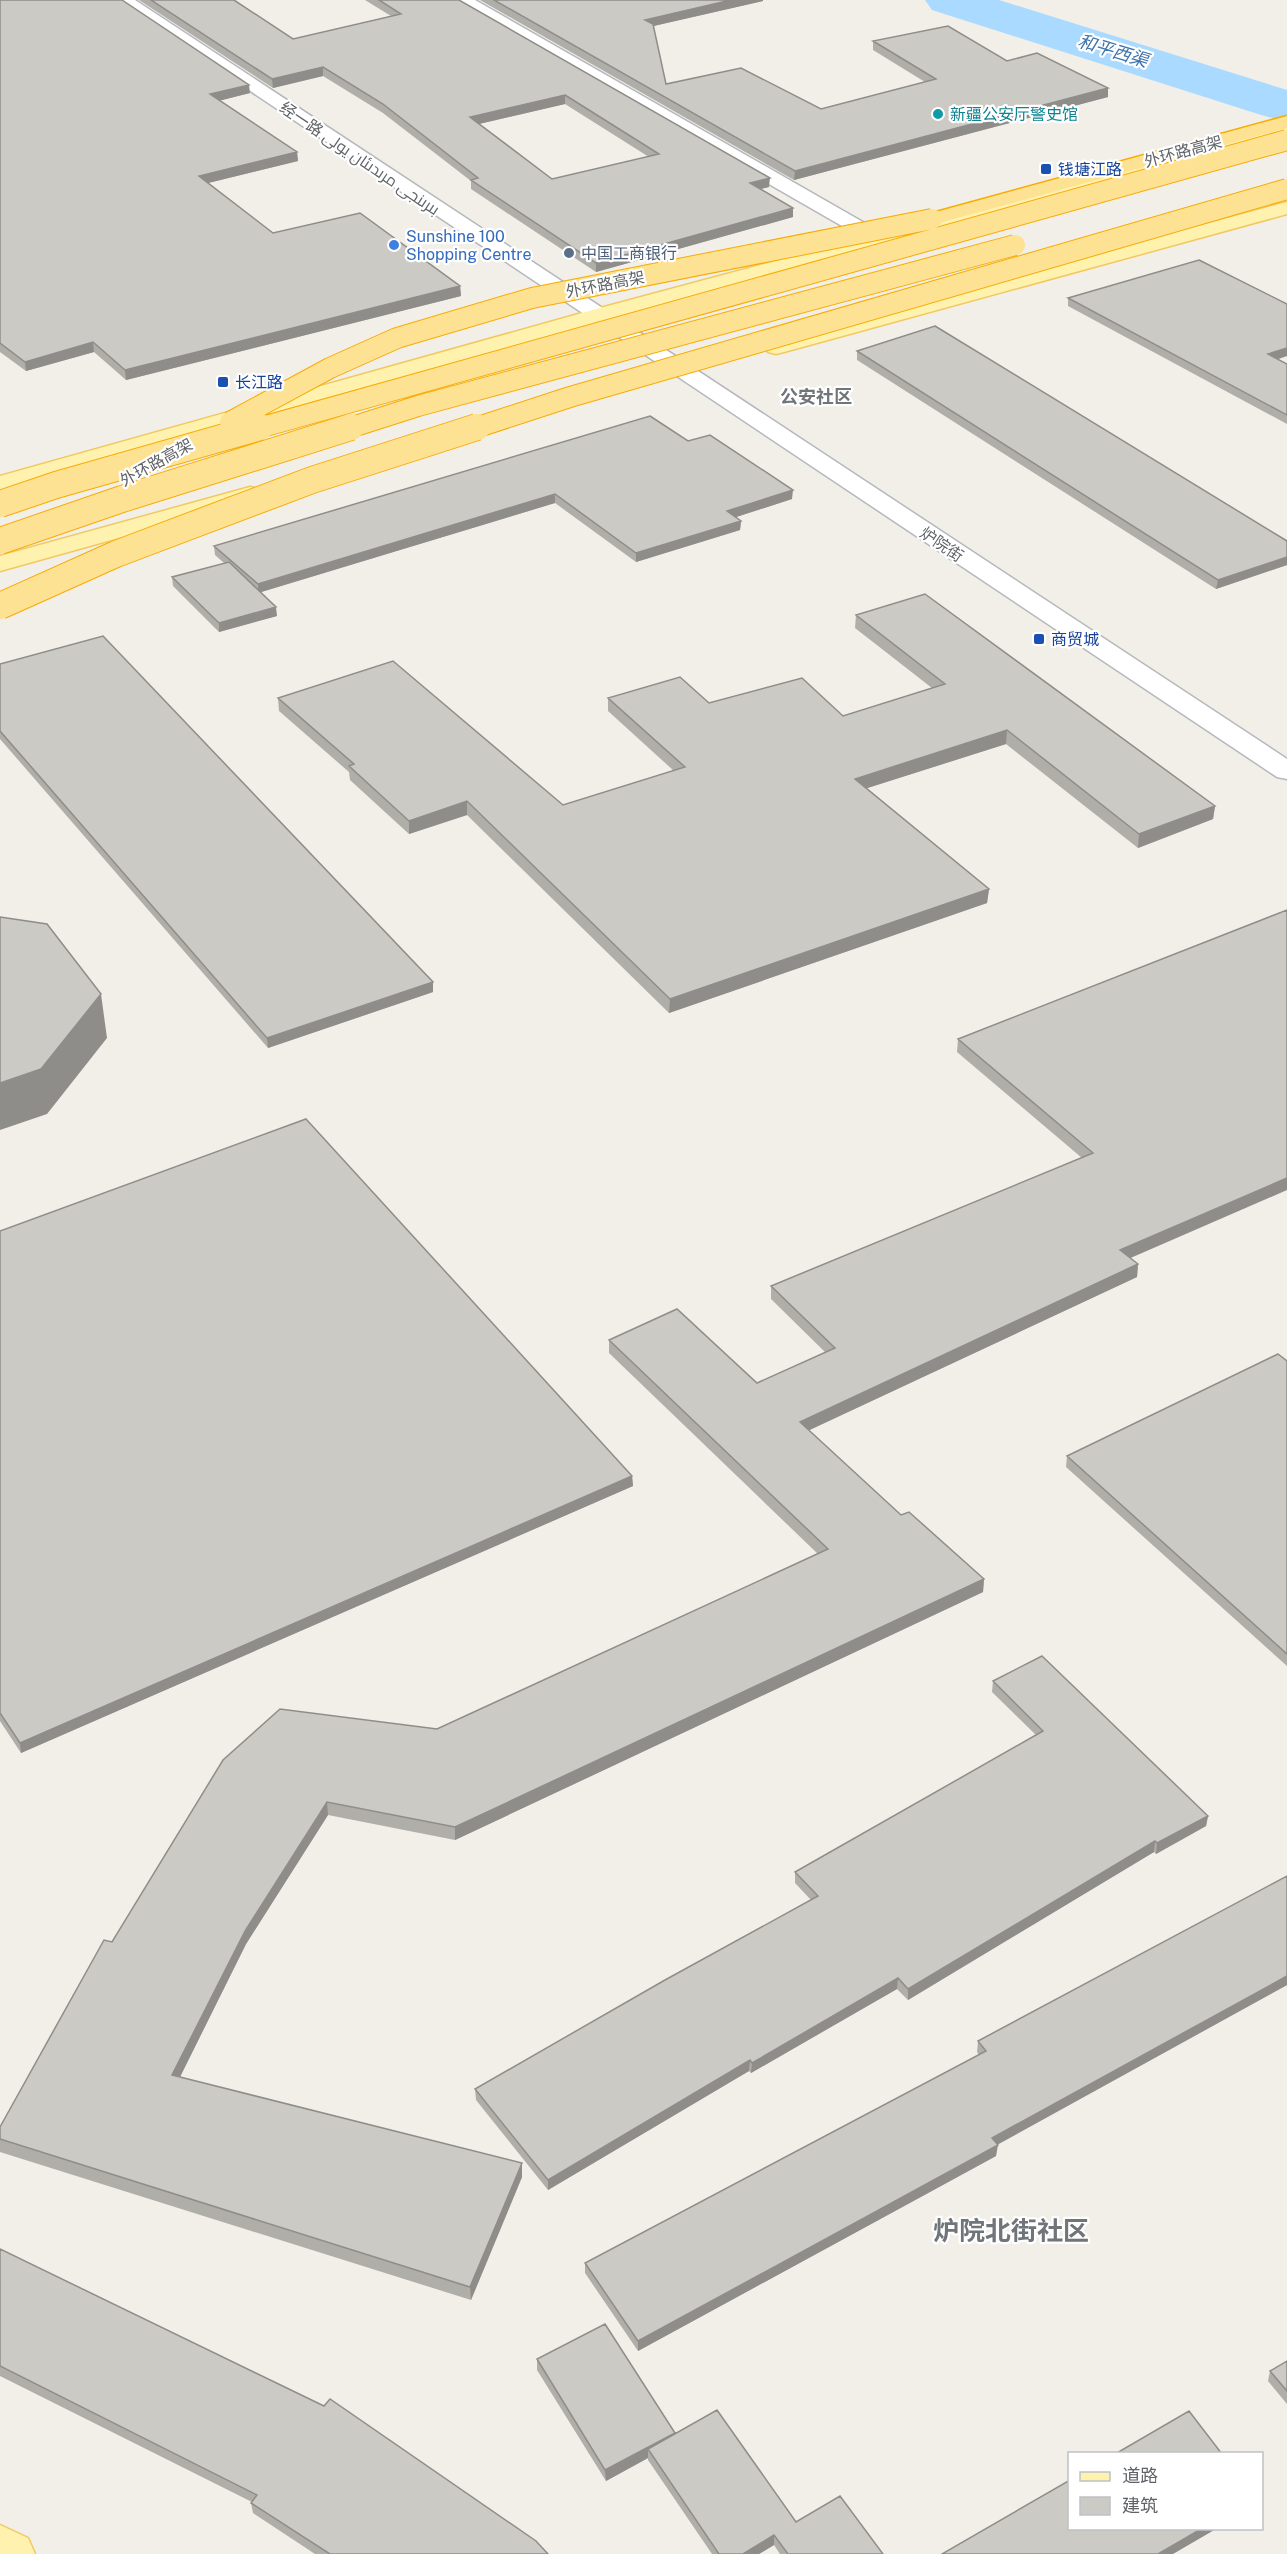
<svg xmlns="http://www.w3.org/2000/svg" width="1287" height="2554" font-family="'Public Sans',Cairo,'Noto Sans SC',sans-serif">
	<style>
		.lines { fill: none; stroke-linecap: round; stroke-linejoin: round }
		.river { fill: #aadaff; fill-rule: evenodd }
		.street-casing { stroke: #b5b8bc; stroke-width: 3 }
		.primary-casing { stroke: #f2c960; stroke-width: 3 }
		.highway-casing { stroke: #f9ab00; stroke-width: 3 }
		.street { fill: #fff; fill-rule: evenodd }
		.primary { fill: #fff2af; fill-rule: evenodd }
		.highway { fill: #fde293; fill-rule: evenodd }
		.highway-bridge-far1-casing { stroke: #f9ab00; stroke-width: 22; stroke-linecap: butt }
		.highway-bridge-casing { stroke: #f9ab00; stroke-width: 28; stroke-linecap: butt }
		.highway-bridge-far1 { stroke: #fde293; stroke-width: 20 }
		.highway-bridge { stroke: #fde293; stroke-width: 26 }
		.wall { fill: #afaea9; fill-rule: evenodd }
		.shaded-wall { fill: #8f8d8a }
		.building { fill: #cccac5; stroke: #8f8d8a; stroke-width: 1.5; fill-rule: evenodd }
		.culture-dot { fill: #0f9aa8; stroke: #fff; stroke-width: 2 }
		.transit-dot { fill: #1a4fb4; stroke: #fff; stroke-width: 2 }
		.shop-dot { fill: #3f7fe0; stroke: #fff; stroke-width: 2 }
		.service-dot { fill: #5c6f8a; stroke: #fff; stroke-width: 2 }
		.labels { text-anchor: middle; stroke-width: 4.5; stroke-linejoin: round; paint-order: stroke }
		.far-culture-label { font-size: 16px; fill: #0d838f; stroke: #fff; text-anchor: start }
		.far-street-label { font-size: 16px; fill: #5f6368; stroke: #fff }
		.far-transit-label { font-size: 16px; fill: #164399; stroke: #fff; text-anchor: start }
		.far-shop-label { font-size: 16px; fill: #366cbe; stroke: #fff; text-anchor: start }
		.far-service-label { font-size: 16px; fill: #4e5e75; stroke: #fff; text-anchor: start }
		.far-water-label { font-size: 18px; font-style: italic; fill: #4174aa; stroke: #fff }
		.far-neighbourhood-label { font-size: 18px; font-weight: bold; fill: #70757a; stroke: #fff }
		.near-neighbourhood-label { font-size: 26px; font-weight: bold; fill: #70757a; stroke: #fff }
	</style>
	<rect width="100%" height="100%" fill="#f1efe8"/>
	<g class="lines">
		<!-- river -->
		<path class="river" d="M 925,0 L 999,0 L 1287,90 L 1287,116 L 1276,119 L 1258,114 L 932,10 Z"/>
		<defs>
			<path id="street" d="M 114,0 L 135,0 L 1287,759 L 1287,779 L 1277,777 Z
				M 453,0 L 475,0 L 889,237 L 892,241 L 889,245 L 882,247 L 875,245 L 456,4 Z"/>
			<path id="primary" d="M 1287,124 L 1287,136 L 605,321 L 0,490 L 0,476 L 589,311 Z
				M 1287,202 L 1287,214 L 784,352 L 776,354 L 768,352 L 765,347 L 768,342 Z
				M 250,487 L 258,489 L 262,494 L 258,499 L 0,571 L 0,556 Z
				M 0,2525 L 28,2538 L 35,2554 L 0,2554 Z"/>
			<path id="highway" d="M 1287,116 L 1287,128 L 939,223 L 932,225 L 925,223 L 922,219 L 925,215 Z"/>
		</defs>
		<!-- street casing -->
		<use href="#street" class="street-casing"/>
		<!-- primary casing -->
		<use href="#primary" class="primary-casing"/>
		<!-- highway casing -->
		<use href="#highway" class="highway-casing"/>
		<!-- street -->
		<use href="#street" class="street"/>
		<!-- primary -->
		<use href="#primary" class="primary"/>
		<!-- highway -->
		<use href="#highway" class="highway"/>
		<defs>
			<path id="highway-bridge-far1" d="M 230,422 L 330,368 L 397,338 L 532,298 L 932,219
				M 255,429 L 1287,140
				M 346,429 L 418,406 L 1015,245
				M 472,429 L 570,397 L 1287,189"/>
			<path id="highway-bridge" d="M 0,504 L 56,485 L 260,427
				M 0,541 L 122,499 L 351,427
				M 0,606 L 116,554 L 312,480 L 477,427"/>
		</defs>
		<!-- highway-bridge-far1 casing -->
		<use href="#highway-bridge-far1" class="highway-bridge-far1-casing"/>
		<!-- highway-bridge casing -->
		<use href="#highway-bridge" class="highway-bridge-casing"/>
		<!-- highway-bridge-far1 -->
		<use href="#highway-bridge-far1" class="highway-bridge-far1"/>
		<!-- highway-bridge -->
		<use href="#highway-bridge" class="highway-bridge"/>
	</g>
	<!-- wall -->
	<path class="wall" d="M 0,0 L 250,93 L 220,100 L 297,152 L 298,161 L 208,183 L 273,233 L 460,286 L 461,296 L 126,380 L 94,352 L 26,371 L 0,352 Z
		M 139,0 L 234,0 L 293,39 L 391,16 L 365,0 L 459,0 L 769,187 L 760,189 L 793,217 L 596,272 L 471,189 L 471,181 L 383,113 L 323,76 L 273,88 ZM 565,104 L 649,157 L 552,179 L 479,124 Z
		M 480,0 L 763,0 L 763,1 L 653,26 L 666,84 L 821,109 L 925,82 L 873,50 L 873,41 L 1007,61 L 1108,88 L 1108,97 L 794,180 Z
		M 1068,298 L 1277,359 L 1287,364 L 1287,424 L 1068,306 Z
		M 857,351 L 1287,541 L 1287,565 L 1216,589 L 857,360 Z
		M 688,441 L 792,499 L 736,517 L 741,521 L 740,530 L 636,562 L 555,503 L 261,592 L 277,616 L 219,632 L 173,586 L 172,577 L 224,563 L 215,555 L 214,546 Z
		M 856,615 L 1215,806 L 1213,819 L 1138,848 L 1006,744 L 867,788 L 989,889 L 987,903 L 669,1013 L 467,815 L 409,834 L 350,780 L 349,772 L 279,711 L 278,698 L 563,805 L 674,771 L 608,711 L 608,698 L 709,703 L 843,716 L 932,688 L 855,628 Z
		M 0,664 L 433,992 L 268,1048 L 0,739 Z
		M 1287,910 L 1130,1258 L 1138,1264 L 1137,1277 L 809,1430 L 901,1515 L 984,1579 L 983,1592 L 455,1840 L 328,1815 L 246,1944 L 180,2077 L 522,2177 L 471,2300 L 0,2152 L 0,2127 L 112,1942 L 437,1729 L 818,1554 L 609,1353 L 609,1340 L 757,1383 L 825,1352 L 771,1299 L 771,1286 L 1082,1158 L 957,1052 L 958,1039 Z
		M 0,1231 L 632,1476 L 633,1486 L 21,1753 L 0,1721 Z
		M 1287,1361 L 1287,1666 L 1066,1467 L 1067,1456 Z
		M 993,1681 L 1208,1816 L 1206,1826 L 1156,1854 L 1154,1852 L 908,2000 L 897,1989 L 751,2073 L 749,2071 L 548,2190 L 476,2100 L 475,2089 L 811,1900 L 795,1883 L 795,1872 L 1036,1735 L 992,1692 Z
		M 1287,1876 L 1287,1985 L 997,2145 L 996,2156 L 638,2351 L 585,2273 L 585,2263 L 979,2055 L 977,2052 L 978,2041 Z
		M 0,2249 L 548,2554 L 315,2554 L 253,2513 L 251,2503 L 252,2502 L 0,2376 Z
		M 537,2359 L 675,2433 L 796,2522 L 883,2554 L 780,2554 L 774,2545 L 759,2554 L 712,2554 L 648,2460 L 648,2458 L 606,2481 L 537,2370 Z
		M 1287,2361 L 1287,2404 L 1268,2381 L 1270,2371 Z"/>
	<!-- shaded-wall -->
	<path class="shaded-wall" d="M 731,0 L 763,0 L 763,1 L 645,28 L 645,20 Z
		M 323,67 L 323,76 L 273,88 L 272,79 Z
		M 249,85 L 250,93 L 211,103 L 210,94 Z
		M 1108,88 L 1108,97 L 794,180 L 795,171 Z
		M 565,95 L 565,104 L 470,126 L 470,117 Z
		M 297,152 L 298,161 L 200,185 L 199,176 Z
		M 770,178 L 769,187 L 749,192 L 750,183 Z
		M 793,208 L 793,217 L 596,272 L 596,263 Z
		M 460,286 L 461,296 L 126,380 L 125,370 Z
		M 93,342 L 94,352 L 26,371 L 25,362 Z
		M 1287,348 L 1287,356 L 1267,363 L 1268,354 Z
		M 793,490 L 792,499 L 727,520 L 727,511 Z
		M 555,494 L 555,503 L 258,593 L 258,584 Z
		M 741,521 L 740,530 L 636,562 L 636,553 Z
		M 1287,557 L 1287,565 L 1216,589 L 1218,580 Z
		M 276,607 L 277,616 L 219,632 L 219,623 Z
		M 1007,730 L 1006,744 L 855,792 L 855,779 Z
		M 467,801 L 467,815 L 409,834 L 409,821 Z
		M 1215,806 L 1213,819 L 1138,848 L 1139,834 Z
		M 989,889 L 987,903 L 669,1013 L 670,999 Z
		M 433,982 L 433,992 L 268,1048 L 267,1038 Z
		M 101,994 L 107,1038 L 47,1114 L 0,1130 L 0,1083 Z
		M 1287,1178 L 1287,1190 L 1119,1263 L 1120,1250 Z
		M 1138,1264 L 1137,1277 L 799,1435 L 800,1422 Z
		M 632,1476 L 633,1486 L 21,1753 L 20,1743 Z
		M 984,1579 L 983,1592 L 455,1840 L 455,1827 Z
		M 327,1802 L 328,1815 L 246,1944 L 174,2089 L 172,2075 L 245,1931 Z
		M 1208,1816 L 1206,1826 L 1156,1854 L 1157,1843 Z
		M 1155,1841 L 1154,1852 L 908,2000 L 908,1989 Z
		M 1287,1976 L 1287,1985 L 991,2148 L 992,2138 Z
		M 898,1978 L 897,1989 L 751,2073 L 752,2063 Z
		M 750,2060 L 749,2071 L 548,2190 L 548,2180 Z
		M 998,2145 L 996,2156 L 638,2351 L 638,2341 Z
		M 522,2163 L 522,2177 L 471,2300 L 470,2287 Z
		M 675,2433 L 648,2449 L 648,2458 L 606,2481 L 605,2470 Z
		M 1201,2529 L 1216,2529 L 1173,2554 L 1158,2554 Z
		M 774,2535 L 774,2545 L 759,2554 L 743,2554 Z"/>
	<!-- building -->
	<path class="building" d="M 0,0 L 122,0 L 249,85 L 210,94 L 297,152 L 199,176 L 273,233 L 360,213 L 460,286 L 125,370 L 93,342 L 25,362 L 0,343 Z
		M 151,0 L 234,0 L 293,39 L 401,14 L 379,0 L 459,0 L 770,178 L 750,183 L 793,208 L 596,263 L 471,180 L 478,178 L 383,104 L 323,67 L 272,79 ZM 565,95 L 659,154 L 552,179 L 470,117 Z
		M 494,0 L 731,0 L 645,20 L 653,24 L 666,84 L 741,68 L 821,109 L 936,79 L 873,41 L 948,26 L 1007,61 L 1037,53 L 1108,88 L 795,171 Z
		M 1199,260 L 1287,304 L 1287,348 L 1268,354 L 1287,364 L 1287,415 L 1068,298 Z
		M 935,326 L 1287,541 L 1287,557 L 1218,580 L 857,351 Z
		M 650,416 L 688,441 L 710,435 L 793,490 L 727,511 L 741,521 L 636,553 L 555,494 L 258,584 L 214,546 Z
		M 229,562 L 276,607 L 219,623 L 172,577 Z
		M 925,594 L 1215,806 L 1139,834 L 1007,730 L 855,779 L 989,889 L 670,999 L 467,801 L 409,821 L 349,766 L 354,764 L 278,698 L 393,661 L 563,805 L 685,767 L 608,698 L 680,677 L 709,703 L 802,678 L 843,716 L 945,684 L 856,615 Z
		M 103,636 L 433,982 L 267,1038 L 0,731 L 0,664 Z
		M 1287,910 L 1287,1178 L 1120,1250 L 1138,1264 L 800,1422 L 901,1515 L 909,1512 L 984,1579 L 455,1827 L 327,1802 L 245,1931 L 172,2075 L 522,2163 L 470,2287 L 0,2139 L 0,2127 L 104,1940 L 112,1942 L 223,1760 L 280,1709 L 437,1729 L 828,1549 L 609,1340 L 677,1309 L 757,1383 L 835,1348 L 771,1286 L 1093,1153 L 958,1039 Z
		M 0,917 L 47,924 L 101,994 L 41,1069 L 0,1083 Z
		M 306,1119 L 632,1476 L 20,1743 L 0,1713 L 0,1231 Z
		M 1278,1354 L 1287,1361 L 1287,1654 L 1067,1456 Z
		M 1042,1656 L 1208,1816 L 1157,1843 L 1155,1841 L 908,1989 L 898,1978 L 752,2063 L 750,2060 L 548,2180 L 475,2089 L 665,1980 L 818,1896 L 795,1872 L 1043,1731 L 993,1681 Z
		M 1287,1876 L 1287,1976 L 992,2138 L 998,2145 L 638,2341 L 585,2263 L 986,2051 L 978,2041 Z
		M 0,2249 L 324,2406 L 330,2399 L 536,2541 L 548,2554 L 330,2554 L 251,2503 L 257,2495 L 0,2366 Z
		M 605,2324 L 675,2433 L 605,2470 L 537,2359 Z
		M 1287,2361 L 1287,2391 L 1270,2371 Z
		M 717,2410 L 796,2522 L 840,2496 L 883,2554 L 788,2554 L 774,2535 L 743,2554 L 719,2554 L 648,2449 Z
		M 1189,2411 L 1222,2454 L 1115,2454 Z
		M 1070,2480 L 1070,2529 L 1201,2529 L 1158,2554 L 942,2554 Z"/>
	<!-- markers -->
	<circle class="culture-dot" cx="938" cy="114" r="6"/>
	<g class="transit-dot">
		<rect x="1040" y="163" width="12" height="12" rx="3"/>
		<rect x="217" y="376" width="12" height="12" rx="3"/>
		<rect x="1033" y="633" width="12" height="12" rx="3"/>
	</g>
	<circle class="shop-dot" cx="394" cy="245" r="6"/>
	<circle class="service-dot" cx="569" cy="253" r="6"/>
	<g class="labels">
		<!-- far-culture labels -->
		<g class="far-culture-label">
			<text x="950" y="120">新疆公安厅警史馆</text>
		</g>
		<!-- far-street labels -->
		<g class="far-street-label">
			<text transform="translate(1183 151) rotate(-15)" y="6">外环路高架</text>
			<text transform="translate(360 158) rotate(34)" y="6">经一路 بىرىنجى مرىدىئان يولى</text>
			<text transform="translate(605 284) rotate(-11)" y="6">外环路高架</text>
			<text transform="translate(156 462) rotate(-29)" y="6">外环路高架</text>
			<text transform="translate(942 544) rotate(34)" y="6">炉院街</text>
		</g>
		<!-- far-transit labels -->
		<g class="far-transit-label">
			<text x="1058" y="175">钱塘江路</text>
			<text x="235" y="388">长江路</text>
			<text x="1051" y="645">商贸城</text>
		</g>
		<!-- far-shop labels -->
		<g class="far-shop-label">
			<text x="406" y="242">Sunshine 100<tspan x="406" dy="18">Shopping Centre</tspan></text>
		</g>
		<!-- far-service labels -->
		<g class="far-service-label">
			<text x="581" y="259">中国工商银行</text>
		</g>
		<!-- far-water labels -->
		<g class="far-water-label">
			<text transform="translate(1113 51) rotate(17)" y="6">和平西渠</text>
		</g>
		<!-- far-neighbourhood labels -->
		<g class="far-neighbourhood-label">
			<text x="816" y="403">公安社区</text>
		</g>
		<!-- near-neighbourhood labels -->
		<g class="near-neighbourhood-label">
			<text x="1011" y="2240">炉院北街社区</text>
		</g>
	</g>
	<!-- legend -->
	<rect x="1068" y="2452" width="195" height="78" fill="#ffffff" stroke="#bfc1c3" stroke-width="1.5"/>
	<rect x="1080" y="2472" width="30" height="9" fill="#fff2af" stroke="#bfc1c3" stroke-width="1.5"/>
	<text x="1122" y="2482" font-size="18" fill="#5f6368">道路</text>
	<rect x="1080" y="2497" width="30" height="18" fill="#cccac5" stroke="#bfc1c3" stroke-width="1.5"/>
	<text x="1122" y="2512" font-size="18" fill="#5f6368">建筑</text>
</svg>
